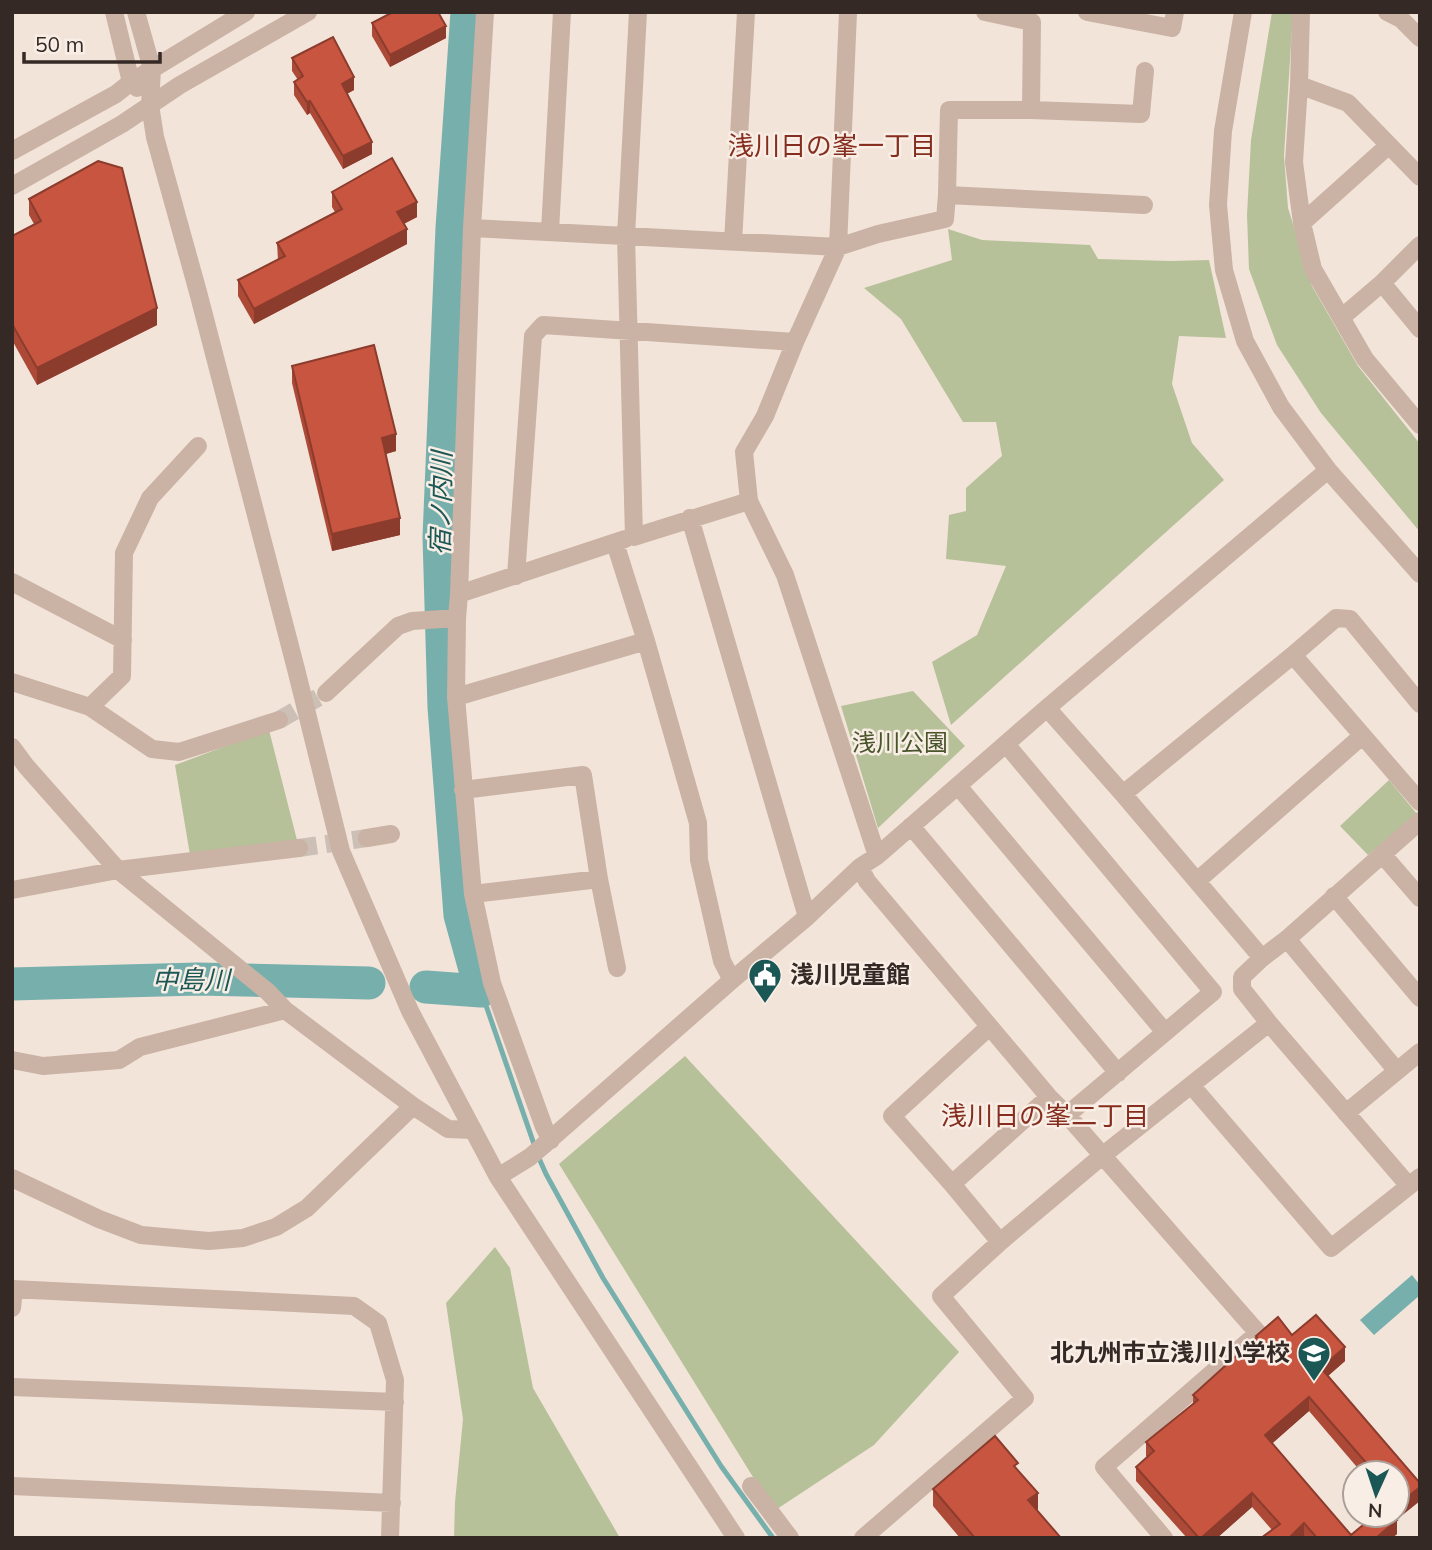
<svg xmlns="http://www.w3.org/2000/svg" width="1432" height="1550" font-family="Mulish,'Noto Sans JP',sans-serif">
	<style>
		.green { fill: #b7c199 }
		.water { fill: #77afac }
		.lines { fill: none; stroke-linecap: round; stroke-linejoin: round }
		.stream { stroke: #77afac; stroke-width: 5 }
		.river { stroke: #77afac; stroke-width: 33 }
		.minor-tunnel { stroke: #ccbfb5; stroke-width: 18; stroke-dasharray: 18 9; stroke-linecap: butt }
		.minor { stroke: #cab2a5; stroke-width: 18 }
		.tertiary { stroke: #cab2a5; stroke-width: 18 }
		.wall { fill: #ac4937 }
		.shaded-wall { fill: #8c3c2d }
		.building { fill: #c85540; stroke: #8c3c2d; stroke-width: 2 }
		.labels { text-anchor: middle; stroke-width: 5; stroke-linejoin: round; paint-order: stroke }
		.park-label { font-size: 24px; fill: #48542a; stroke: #f9eee5 }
		.poi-label { font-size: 24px; font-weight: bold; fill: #352926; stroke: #f9eee5; text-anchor: start }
		.neighbourhood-label { font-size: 26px; fill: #852d1e; stroke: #f9eee5 }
		.water-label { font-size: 26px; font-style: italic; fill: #1b5755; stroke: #f9eee5 }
	</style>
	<rect width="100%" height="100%" fill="#f2e4d9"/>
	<!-- green -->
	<path class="green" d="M 1272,12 L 1293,12 L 1284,156 L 1288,208 L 1312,286 L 1358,366 L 1420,444 L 1420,532 L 1321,413 L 1277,345 L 1249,269 L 1247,215 L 1251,140 Z
		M 948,229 L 982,240 L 1090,245 L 1098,259 L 1171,261 L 1209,260 L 1226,338 L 1179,336 L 1172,384 L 1192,443 L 1224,480 L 951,725 L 932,662 L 977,635 L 1006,566 L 946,559 L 949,515 L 966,511 L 966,488 L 1002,456 L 996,422 L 963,422 L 901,319 L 864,288 L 952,260 Z
		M 913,691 L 965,746 L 878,828 L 841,706 Z
		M 269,730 L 297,840 L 190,855 L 175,765 Z
		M 1389,780 L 1417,814 L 1368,855 L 1340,826 Z
		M 685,1056 L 959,1352 L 874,1445 L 774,1511 L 559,1164 Z
		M 495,1247 L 510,1268 L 533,1388 L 620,1538 L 454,1538 L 455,1502 L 463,1419 L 446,1303 Z"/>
	<!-- water -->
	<path class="water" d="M 1412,1275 L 1420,1285 L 1420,1295 L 1374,1335 L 1360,1320 Z"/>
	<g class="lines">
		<!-- stream -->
		<path class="stream" d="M 481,991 L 535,1147
			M 538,1156 L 546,1174 L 603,1278 L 721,1466 L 773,1538"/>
		<!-- river -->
		<path class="river" d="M 12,984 L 198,979 L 369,983
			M 426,987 L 481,991 L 460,915 L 444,707 L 439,537 L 452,228 L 467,12"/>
		<!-- minor-tunnel -->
		<path class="minor-tunnel" d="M 279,720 L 326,693
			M 299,848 L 367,838"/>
		<!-- minor -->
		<path class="minor" d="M 485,12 L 472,228 L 459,594 L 457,618 L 456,697 L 473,894 L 492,983 L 544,1127 L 551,1140
			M 638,12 L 626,236 L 634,537 L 749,501
			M 848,12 L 838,247 L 795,342 L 765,416 L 744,452 L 749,501 L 785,575 L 877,856
			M 1087,12 L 1172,28 L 1175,12
			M 1301,12 L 1299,85 L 1294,162 L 1302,223 L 1313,269 L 1365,359 L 1420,425
			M 1387,12 L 1401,19 L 1420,38
			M 1299,85 L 1348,103 L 1420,177
			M 1031,110 L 1141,114 L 1145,71
			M 947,195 L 1144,205
			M 1302,223 L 1389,145
			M 472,228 L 838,247 L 878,234 L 945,219 L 947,195 L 949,110 L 1031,110 L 1032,22 L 985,12
			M 550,231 L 562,12
			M 733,242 L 746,12
			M 1382,283 L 1420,329
			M 1341,318 L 1382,283 L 1420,245
			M 690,518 L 807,917
			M 615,543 L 646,641 L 698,823 L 699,860 L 722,961 L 732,980
			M 516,576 L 533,336 L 543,325 L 795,342
			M 12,582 L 123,640
			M 459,594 L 625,539
			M 1293,655 L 1420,802
			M 12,682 L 90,707 L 152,749 L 179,752 L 279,720
			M 326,693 L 398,626 L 412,621 L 457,618
			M 456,697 L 646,641
			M 90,707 L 122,676 L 124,553 L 150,498 L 198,446
			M 1047,708 L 1123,794 L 1262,958
			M 1006,744 L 1213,992 L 1067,1115
			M 12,747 L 26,766 L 118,870 L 268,992 L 285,1010 L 413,1106 L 448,1129 L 473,1130
			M 958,786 L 1164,1031
			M 463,790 L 583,775 L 599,879 L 617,968
			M 1123,794 L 1293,655 L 1336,618 L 1350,619 L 1420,704
			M 1420,821 L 1287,939 L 1262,958 L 1242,977 L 1242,989 L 1269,1023 L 1409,1186 L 1420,1177
			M 911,826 L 1118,1073
			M 367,838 L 391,834
			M 1382,854 L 1420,898
			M 860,867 L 867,881 L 1049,1097 L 1067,1115 L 1258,1333 L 1104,1467 L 1164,1538
			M 1197,881 L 1362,736
			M 12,890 L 118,870 L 299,848
			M 473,894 L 599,879
			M 1334,896 L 1420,998
			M 1287,939 L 1397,1071 L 1420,1052
			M 989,1027 L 892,1116 L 952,1184 L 1000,1242 L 1102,1156 L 1269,1023
			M 12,1060 L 43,1066 L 119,1060 L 140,1047 L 285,1010
			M 1191,1085 L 1331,1248 L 1409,1186
			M 1346,1113 L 1397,1071
			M 545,1144 L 732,980 L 807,917 L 860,867 L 877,856 L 1047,708 L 1328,470
			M 12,1178 L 99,1219 L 141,1235 L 209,1241 L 243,1238 L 276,1227 L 307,1208 L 413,1106
			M 952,1184 L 1049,1097
			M 12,1289 L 354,1306 L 378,1323 L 395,1380 L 390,1538
			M 12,1308 L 14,1289
			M 12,1387 L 395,1402
			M 12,1486 L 392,1503
			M 751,1486 L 790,1538
			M 863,1538 L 1025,1398 L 941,1296 L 1000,1242"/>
		<!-- tertiary -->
		<path class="tertiary" d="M 114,12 L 131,82 L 137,88
			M 136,12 L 152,69 L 150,105 L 155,137 L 198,292 L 296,669 L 341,851 L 410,1011 L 498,1177 L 736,1538
			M 1243,12 L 1223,131 L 1218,205 L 1224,270 L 1245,341 L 1281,407 L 1328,470 L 1420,574
			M 12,151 L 116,94 L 131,82 L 246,12
			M 12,186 L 122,124 L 180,85 L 308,12
			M 498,1177 L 530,1157 L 545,1144"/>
	</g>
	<!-- wall -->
	<path class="wall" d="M 372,23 L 446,38 L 390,67 L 372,36 Z
		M 292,58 L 354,90 L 347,94 L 372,154 L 343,169 L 310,113 L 307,115 L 294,95 L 294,82 L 298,80 L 292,71 Z
		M 332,192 L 417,217 L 404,224 L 407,244 L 254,324 L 238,296 L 238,280 L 278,260 L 277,243 L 335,212 L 332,207 Z
		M 29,199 L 157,325 L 37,385 L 12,340 L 12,236 L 34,224 L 29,215 Z
		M 292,366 L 396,451 L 386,454 L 400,535 L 332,551 L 292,383 Z
		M 1292,1335 L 1345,1361 L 1328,1376 L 1420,1483 L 1400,1517 L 1397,1513 L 1397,1473 L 1362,1473 L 1309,1411 L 1272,1443 L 1351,1535 L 1397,1534 L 1392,1538 L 1305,1538 L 1272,1530 L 1252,1507 L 1217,1538 L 1187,1538 L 1136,1481 L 1136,1467 L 1147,1457 L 1146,1456 L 1146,1442 L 1193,1404 L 1193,1395 L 1256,1339 L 1256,1336 Z
		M 1018,1471 L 1038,1509 L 1037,1510 L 1061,1538 L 960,1538 L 933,1506 L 933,1489 Z"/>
	<!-- shaded-wall -->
	<path class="shaded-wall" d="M 446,26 L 446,38 L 390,67 L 390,55 Z
		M 354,77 L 354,90 L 342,96 L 342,84 Z
		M 310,101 L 310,113 L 307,115 L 307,102 Z
		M 372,142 L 372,154 L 343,169 L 343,156 Z
		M 417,202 L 417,217 L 397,227 L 397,212 Z
		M 407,229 L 407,244 L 254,324 L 254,309 Z
		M 157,308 L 157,325 L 37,385 L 37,368 Z
		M 396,434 L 396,451 L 382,455 L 382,438 Z
		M 400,518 L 400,535 L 332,551 L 332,534 Z
		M 1345,1347 L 1345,1361 L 1321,1382 L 1321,1368 Z
		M 1309,1397 L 1309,1411 L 1265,1450 L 1265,1435 Z
		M 1420,1487 L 1420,1501 L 1400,1517 L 1400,1503 Z
		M 1038,1493 L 1038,1509 L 1028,1517 L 1028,1500 Z
		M 1252,1493 L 1252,1507 L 1217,1538 L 1201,1538 Z
		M 1397,1520 L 1397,1534 L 1392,1538 L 1376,1538 Z
		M 1304,1523 L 1304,1537 L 1289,1538 Z"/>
	<!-- building -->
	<path class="building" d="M 393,12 L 438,12 L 446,26 L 390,55 L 372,23 Z
		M 333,37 L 354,77 L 342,84 L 372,142 L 343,156 L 310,101 L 307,102 L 294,82 L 303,76 L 292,58 Z
		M 392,158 L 417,202 L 397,212 L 407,229 L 254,309 L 238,280 L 285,256 L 277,243 L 342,209 L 332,192 Z
		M 98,161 L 122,168 L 157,308 L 37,368 L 12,324 L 12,236 L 41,221 L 29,199 Z
		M 374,345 L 396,434 L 382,438 L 400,518 L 332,534 L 292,366 Z
		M 1316,1315 L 1345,1347 L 1321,1368 L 1420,1483 L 1420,1487 L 1400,1503 L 1397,1499 L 1397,1473 L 1375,1473 L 1309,1397 L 1265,1435 L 1351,1535 L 1375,1515 L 1393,1515 L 1397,1520 L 1376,1538 L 1317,1538 L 1304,1523 L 1289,1538 L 1261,1538 L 1280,1524 L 1252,1493 L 1201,1538 L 1199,1538 L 1136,1467 L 1154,1451 L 1146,1442 L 1198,1400 L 1193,1395 L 1257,1337 L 1256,1336 L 1278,1317 L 1292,1335 Z
		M 995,1436 L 1018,1463 L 1014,1466 L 1038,1493 L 1028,1500 L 1061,1538 L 975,1538 L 933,1489 Z"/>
	<!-- icons -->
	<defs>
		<symbol id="civic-pin" viewBox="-11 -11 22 30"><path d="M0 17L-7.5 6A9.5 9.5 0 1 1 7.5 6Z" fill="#1b5755" stroke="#f9eee5"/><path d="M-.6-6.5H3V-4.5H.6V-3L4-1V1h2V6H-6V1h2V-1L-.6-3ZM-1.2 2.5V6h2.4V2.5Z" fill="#fff"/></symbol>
		<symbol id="school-pin" viewBox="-11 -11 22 30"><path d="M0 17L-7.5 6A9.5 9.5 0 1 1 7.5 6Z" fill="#1b5755" stroke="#f9eee5"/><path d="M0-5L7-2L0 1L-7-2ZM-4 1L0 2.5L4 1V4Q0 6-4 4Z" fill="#fff"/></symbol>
	</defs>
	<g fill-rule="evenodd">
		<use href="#civic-pin" x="746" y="956" width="38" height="52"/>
		<use href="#school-pin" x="1295" y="1334" width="38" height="52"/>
	</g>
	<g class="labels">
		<!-- park labels -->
		<g class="park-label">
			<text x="900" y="751">浅川公園</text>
		</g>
		<!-- poi labels -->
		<g class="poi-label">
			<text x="790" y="983">浅川児童館</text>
			<text x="1290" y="1361" text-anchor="end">北九州市立浅川小学校</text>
		</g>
		<!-- neighbourhood labels -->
		<g class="neighbourhood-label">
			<text x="832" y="155">浅川日の峯一丁目</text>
			<text x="1045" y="1125">浅川日の峯二丁目</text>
		</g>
		<!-- water labels -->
		<g class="water-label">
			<text transform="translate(441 503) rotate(-89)" y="9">宿ノ内川</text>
			<text x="191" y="989">中島川</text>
		</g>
	</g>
	<!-- border -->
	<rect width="1432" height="1550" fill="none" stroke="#352926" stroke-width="28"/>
	<!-- north arrow -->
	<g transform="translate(1376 1494) rotate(183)"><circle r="33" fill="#f9eee5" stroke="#ab9f99" stroke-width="2"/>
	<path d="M0-5L12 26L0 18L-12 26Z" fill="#1b5755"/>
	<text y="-10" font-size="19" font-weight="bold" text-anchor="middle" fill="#352926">N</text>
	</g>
	<!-- scale -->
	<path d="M24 52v10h136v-10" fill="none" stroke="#352926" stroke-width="3.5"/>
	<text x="35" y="52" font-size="21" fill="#352926" stroke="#f9eee5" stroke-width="5" paint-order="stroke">50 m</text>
</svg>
